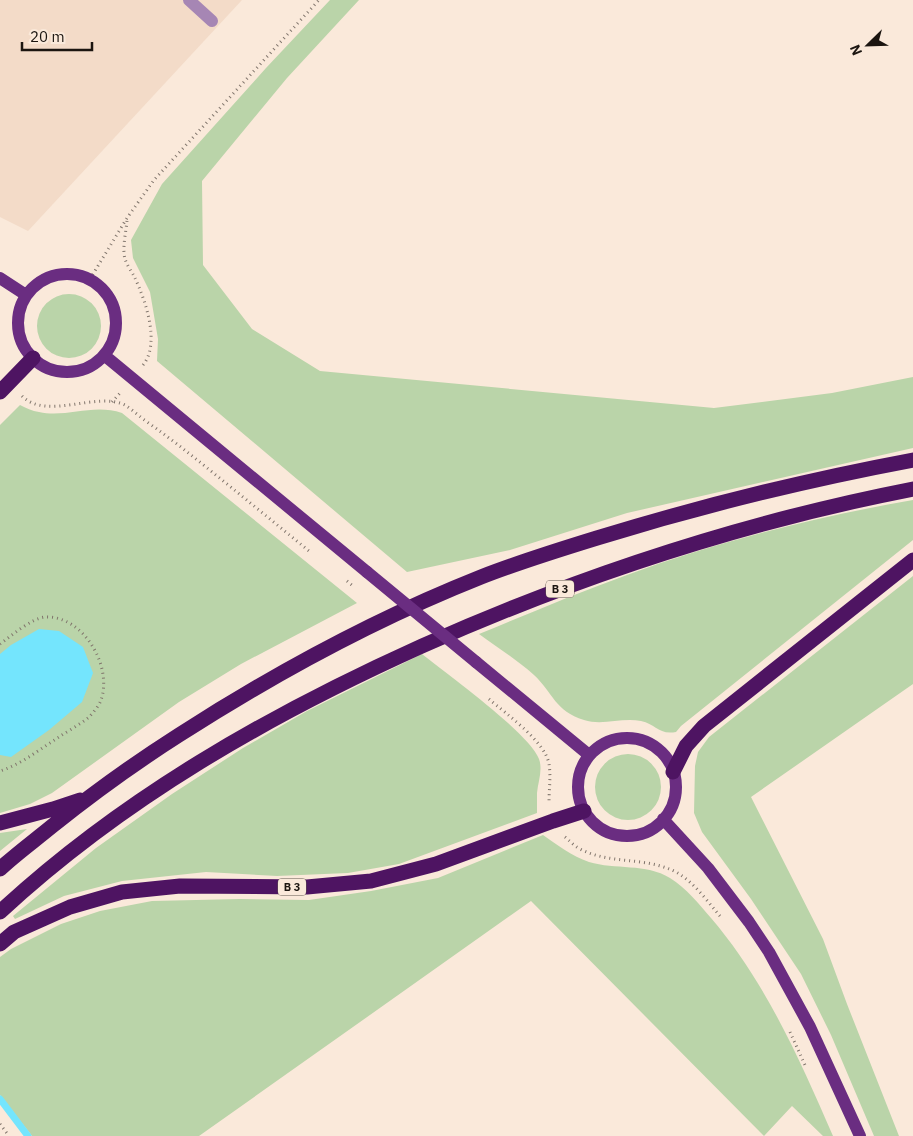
<svg xmlns="http://www.w3.org/2000/svg" width="913" height="1136" font-family="'IBM Plex Sans',sans-serif">
	<style>
		.built { fill: #f3dbc8 }
		.green { fill: #bad4a9 }
		.water { fill: #74e5fd }
		.lines { fill: none; stroke-linecap: round; stroke-linejoin: round }
		.stream { stroke: #74e5fd; stroke-width: 7 }
		.path { stroke: #80756c; stroke-width: 3; stroke-dasharray: 1 4; stroke-linecap: butt }
		.minor { stroke: #a686b4; stroke-width: 12 }
		.major { stroke: #6a2d81; stroke-width: 12 }
		.highway { stroke: #4e1462; stroke-width: 15 }
		.path-bridge { stroke: #80756c; stroke-width: 3; stroke-dasharray: 1 4; stroke-linecap: butt }
		.major-bridge { stroke: #6a2d81; stroke-width: 12 }
		.labels { text-anchor: middle; stroke-width: 4; stroke-linejoin: round; paint-order: stroke }
		.shield { fill: #fae9da; stroke: #5e554d; stroke-width: 1 }
		.shield-label { font-size: 11px; font-weight: bold; fill: #1b1510 }
	</style>
	<rect width="100%" height="100%" fill="#fae9da"/>
	<!-- built -->
	<path class="built" d="M 0,0 L 242,0 L 28,231 L 0,217 Z"/>
	<!-- green -->
	<path class="green" d="M 330,0 L 359,0 L 287,78 L 202,181 L 203,265 L 252,329 L 320,371 L 714,408 L 832,393 L 913,377 L 913,448 L 627,513 L 510,550 L 407,572 L 157,361 L 158,339 L 150,292 L 133,258 L 131,240 L 162,184 L 266,68 Z
		M37 326a32 32 0 1 1 64 0a32 32 0 1 1-64 0Z
		M 20,405 C 26,408 32,411 39,412 C 67,418 93,403 122,413 L 357,603 L 241,664 L 179,702 L 52,793 L 30,804 L 0,813 L 0,425 Z
		M 913,500 L 913,540 L 681,726 L 676,732 C 658,735 656,724 641,721 C 622,717 603,726 584,720 C 555,711 553,693 534,675 C 517,660 497,647 479,634 C 528,614 577,593 627,575 C 719,541 816,517 913,500 Z
		M 913,576 L 913,684 L 751,797 L 823,939 L 847,1004 L 899,1136 L 874,1136 L 831,1035 L 801,974 L 751,899 L 702,832 L 694,813 L 695,766 L 698,752 L 709,737 Z
		M 422,654 C 447,674 529,733 539,759 C 543,770 538,782 537,793 C 537,800 537,806 537,813 L 399,864 L 348,873 L 277,876 L 206,872 L 122,881 L 64,896 L 15,919 L 13,916 L 96,848 L 172,794 L 243,748 L 307,711 Z
		M595 787a33 33 0 1 1 66 0a33 33 0 1 1-66 0Z
		M 27,829 L 0,851 L 0,833 Z
		M 543,835 C 557,845 572,856 589,862 C 615,870 646,863 670,878 C 686,888 699,904 711,918 C 765,981 800,1060 833,1136 L 823,1136 L 792,1106 L 764,1136 L 531,901 L 199,1136 L 32,1136 L 0,1095 L 0,957 L 11,949 L 61,924 L 100,911 L 152,901 L 240,899 L 309,900 L 371,891 L 438,878 Z"/>
	<!-- water -->
	<path class="water" d="M 39,629 L 59,631 L 83,647 L 93,673 L 82,702 L 49,730 L 11,757 L 0,755 L 0,654 L 11,645 Z"/>
	<g class="lines">
		<!-- stream -->
		<path class="stream" d="M 0,1099 L 28,1136"/>
		<!-- path -->
		<path class="path" d="M 127,221 C 126,232 122,248 125,259 C 127,265 131,271 134,276 C 145,299 161,343 143,365
			M 90,279 L 127,218 L 154,180 L 319,0
			M 22,396 C 47,421 96,391 125,405 C 131,409 137,414 143,419 C 160,431 176,443 191,455 C 231,487 270,519 309,551
			M 112,402 L 122,391
			M 0,644 C 11,636 32,618 45,617 C 83,615 113,666 101,700 C 99,706 92,714 88,718 C 79,725 68,731 59,737 C 40,749 22,764 0,771
			M 489,699 C 506,714 545,741 549,764 C 551,776 549,790 549,803
			M 565,837 C 570,841 574,846 580,849 C 611,865 644,856 676,872 C 694,882 707,901 720,916
			M 790,1032 L 805,1065
			M 0,1124 L 9,1136"/>
		<!-- minor -->
		<path class="minor" d="M 189,0 L 212,21"/>
		<!-- major -->
		<path class="major" d="M18 323a49 49 0 1 1 98 0a49 49 0 1 1-98 0Z
			M 0,278 L 26,295
			M 104,355 L 367,572
			M 476,662 L 589,755
			M578 787a49 49 0 1 1 98 0a49 49 0 1 1-98 0Z
			M 663,819 L 708,868 L 749,922 L 769,952 L 810,1027 L 860,1136"/>
		<!-- highway -->
		<path class="highway" d="M 0,392 L 33,358
			M 673,772 L 686,746 L 704,726 L 913,560
			M 0,823 L 53,809 L 80,800
			M 0,869 C 16,854 34,841 51,827 C 92,794 135,763 179,735 C 274,674 375,619 481,577 C 519,562 558,550 597,538 C 701,506 806,480 913,460
			M 0,912 C 123,798 269,715 422,646 C 579,576 744,522 913,489
			M 0,944 L 14,932 L 70,907 L 122,892 L 180,886 L 307,887 L 371,881 L 436,864 L 553,821 L 584,811"/>
		<!-- path-bridge -->
		<path class="path-bridge" d="M 347,581 L 354,587"/>
		<!-- major-bridge -->
		<path class="major-bridge" d="M 367,572 L 476,662"/>
	</g>
	<g class="labels">
		<!-- shield labels -->
		<g class="shield">
			<rect x="546" y="580.5" width="28" height="17" rx="4"/>
			<rect x="278" y="878.5" width="28" height="17" rx="4"/>
		</g>
		<g class="shield-label">
			<text x="560" y="593">B 3</text>
			<text x="292" y="891">B 3</text>
		</g>
	</g>
	<!-- north arrow -->
	<g transform="translate(868 45) rotate(247)" stroke="#fae9da" stroke-width="4" paint-order="stroke">
	<path d="M0-4L9 19L0 12L-9 19Z" fill="#1b1510"/>
	<text y="-8" font-size="14" font-weight="bold" text-anchor="middle" fill="#1b1510">N</text>
	</g>
	<!-- scale -->
	<path d="M22 42v8h70v-8" fill="none" stroke="#1b1510" stroke-width="2.5"/>
	<text x="30" y="42" font-size="15" fill="#1b1510" stroke="#fae9da" stroke-width="4" paint-order="stroke">20 m</text>
</svg>
